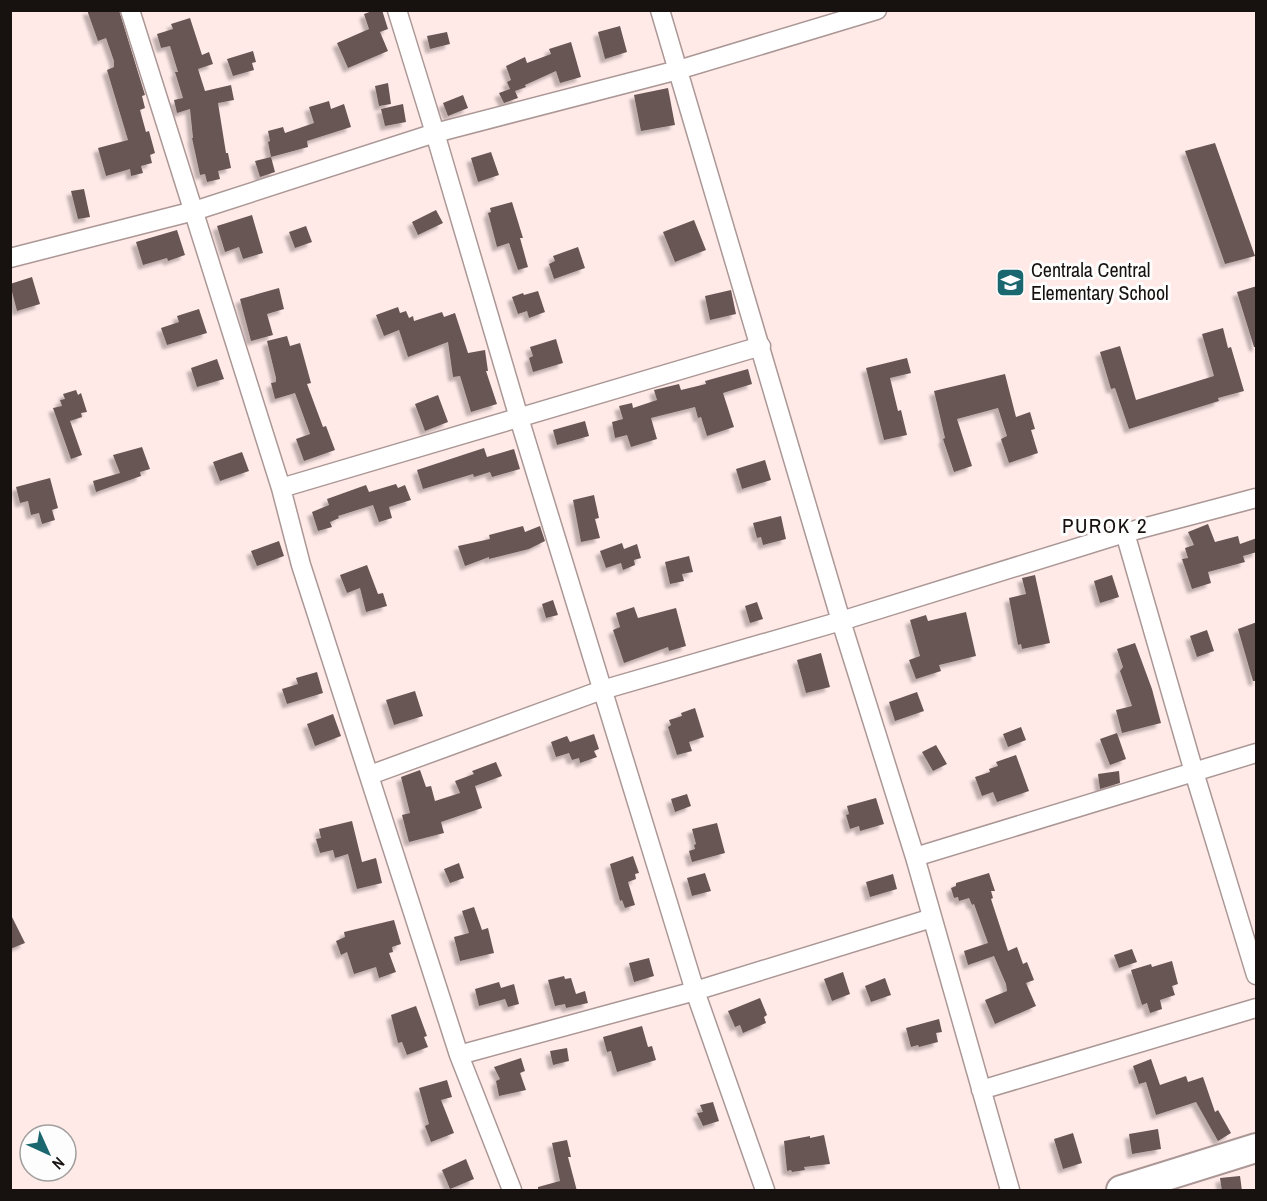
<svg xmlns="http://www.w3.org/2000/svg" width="1267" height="1201" font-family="'Archivo Narrow',sans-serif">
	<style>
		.building { fill: #675654; filter: url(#shadow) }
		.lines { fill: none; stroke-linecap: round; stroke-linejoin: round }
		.minor-casing { stroke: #ab9896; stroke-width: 21 }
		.primary-casing { stroke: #ab9896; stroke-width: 32 }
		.minor { stroke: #fff; stroke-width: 18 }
		.primary { stroke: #fff; stroke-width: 28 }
		.labels { text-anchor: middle; stroke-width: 6; stroke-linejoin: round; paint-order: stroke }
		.poi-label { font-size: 20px; fill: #171110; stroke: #fdfdfd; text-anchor: start }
		.neighbourhood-label { font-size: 21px; letter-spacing: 1.5px; fill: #171110; stroke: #fdfdfd }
	</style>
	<defs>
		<filter id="shadow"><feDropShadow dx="-4.5" dy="4.5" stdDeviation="1.5" flood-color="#0004"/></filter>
	</defs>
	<rect width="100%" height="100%" fill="#ffeae8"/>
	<!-- building -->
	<path class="building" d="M 87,10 L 119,10 L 145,95 L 142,96 L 145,108 L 140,110 L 146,132 L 149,131 L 155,153 L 150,155 L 152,163 L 141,166 L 143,173 L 131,176 L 130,169 L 106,176 L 98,148 L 128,140 L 107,70 L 114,67 L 114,61 L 106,38 L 98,41 Z
		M 375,10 L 382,10 L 388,29 L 380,32 L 388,51 L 348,68 L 337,43 L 369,29 L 364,14 Z
		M 190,18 L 202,55 L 209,52 L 213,64 L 198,69 L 205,91 L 231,85 L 234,100 L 218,103 L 226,153 L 228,153 L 231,168 L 218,171 L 220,179 L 207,182 L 205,174 L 200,175 L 192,138 L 193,138 L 190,109 L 177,113 L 174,100 L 183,98 L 175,72 L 178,72 L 170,46 L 161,48 L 157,34 L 173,29 L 171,24 Z
		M 620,26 L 627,52 L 605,59 L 598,32 Z
		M 447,32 L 450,44 L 430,49 L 427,36 Z
		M 571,42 L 581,77 L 560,83 L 556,71 L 525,85 L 526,87 L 515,91 L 518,98 L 504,103 L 499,93 L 510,89 L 507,82 L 511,80 L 506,66 L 525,57 L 527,63 L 551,54 L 549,49 Z
		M 253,51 L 256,62 L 252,63 L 254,70 L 233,76 L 227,59 Z
		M 388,83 L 391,104 L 379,106 L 375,86 Z
		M 668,88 L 675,125 L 641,131 L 634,95 Z
		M 463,95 L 468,108 L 448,116 L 443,103 Z
		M 329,101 L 331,109 L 344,104 L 351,127 L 307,141 L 308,147 L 271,157 L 268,142 L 270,141 L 268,131 L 283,127 L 285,133 L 314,123 L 309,107 Z
		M 403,104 L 406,122 L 385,126 L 381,109 Z
		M 1215,143 L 1255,256 L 1225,264 L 1185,151 Z
		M 491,152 L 499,175 L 478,182 L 471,158 Z
		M 271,157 L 275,172 L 260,177 L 255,161 Z
		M 84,189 L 90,217 L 78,219 L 71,191 Z
		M 512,202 L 523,238 L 520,238 L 528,267 L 518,270 L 509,243 L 497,247 L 488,213 L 491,212 L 490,208 Z
		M 436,210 L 443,223 L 418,235 L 412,222 Z
		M 252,215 L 263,253 L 243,259 L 239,247 L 225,252 L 217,226 Z
		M 694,220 L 706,250 L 675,262 L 663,232 Z
		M 306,226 L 312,242 L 295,248 L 289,232 Z
		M 177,230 L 185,255 L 168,261 L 167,258 L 143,265 L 136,242 Z
		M 578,247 L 585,268 L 554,279 L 549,264 L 555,261 L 553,256 Z
		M 32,277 L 40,304 L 17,311 L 10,284 Z
		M 1257,286 L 1257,347 L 1254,347 L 1237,292 Z
		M 279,288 L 284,309 L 267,314 L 273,335 L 251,341 L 240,299 Z
		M 731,290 L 736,314 L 710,320 L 705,296 Z
		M 538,291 L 545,312 L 529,318 L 527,311 L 518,314 L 512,297 L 523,293 L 524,295 Z
		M 398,307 L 400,313 L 406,311 L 409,318 L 413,316 L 414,321 L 442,312 L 444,317 L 455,313 L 468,353 L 485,350 L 488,371 L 486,371 L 497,404 L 471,412 L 460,376 L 453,377 L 448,342 L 408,357 L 399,330 L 384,336 L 376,315 Z
		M 199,309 L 207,333 L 167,345 L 161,328 L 179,322 L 177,316 Z
		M 1223,328 L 1228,348 L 1231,347 L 1244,391 L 1218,398 L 1219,401 L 1129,429 L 1115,388 L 1111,389 L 1100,352 L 1120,346 L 1136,400 L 1214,376 L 1202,334 Z
		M 287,336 L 290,346 L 300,343 L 311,383 L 307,384 L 323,427 L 326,426 L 335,450 L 304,461 L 296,439 L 310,434 L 295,393 L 275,399 L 271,383 L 276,382 L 276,378 L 267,341 Z
		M 556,339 L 563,363 L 533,372 L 529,358 L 533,356 L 530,347 Z
		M 907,358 L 911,373 L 890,378 L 898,411 L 901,410 L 907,435 L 884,440 L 866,368 Z
		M 217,359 L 224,379 L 197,387 L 191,368 Z
		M 748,369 L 752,384 L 723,393 L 734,427 L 707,436 L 701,417 L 698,418 L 695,407 L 651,418 L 657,439 L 631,447 L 627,435 L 615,438 L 612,422 L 623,419 L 619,406 L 632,403 L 633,408 L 657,400 L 654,390 L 679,384 L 681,390 L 706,384 L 705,381 Z
		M 1005,374 L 1016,417 L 1030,412 L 1035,429 L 1031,430 L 1038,453 L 1009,463 L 1001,439 L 1007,436 L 998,408 L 957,419 L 972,466 L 954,472 L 943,439 L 945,438 L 934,391 Z
		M 76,390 L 78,395 L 81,393 L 87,412 L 81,413 L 82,417 L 70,421 L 82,455 L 71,459 L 53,408 L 62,406 L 60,400 L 65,399 L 63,394 Z
		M 438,395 L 448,422 L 425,431 L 415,404 Z
		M 585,421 L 589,436 L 557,445 L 553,430 Z
		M 142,447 L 150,469 L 140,472 L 141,476 L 96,492 L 93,481 L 120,473 L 113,455 Z
		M 484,448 L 487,457 L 514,449 L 520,469 L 492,477 L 490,472 L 474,477 L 473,474 L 423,489 L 417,470 Z
		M 242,452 L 249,471 L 220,481 L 213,462 Z
		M 765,460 L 771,480 L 742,489 L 736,469 Z
		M 50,478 L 58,508 L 52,510 L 55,520 L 42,524 L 39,513 L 31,515 L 28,501 L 20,503 L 16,487 Z
		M 396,484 L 398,488 L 405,485 L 411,500 L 389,507 L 392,518 L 379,522 L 373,505 L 338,516 L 339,518 L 330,522 L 332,527 L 318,531 L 312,512 L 329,505 L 327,499 L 366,485 L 369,492 Z
		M 594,495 L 599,518 L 595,519 L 600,538 L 581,542 L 573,500 Z
		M 781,516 L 786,539 L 763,545 L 761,537 L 757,538 L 753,523 Z
		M 1208,524 L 1215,542 L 1238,536 L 1240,544 L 1257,538 L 1257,552 L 1243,556 L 1245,562 L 1208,572 L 1211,583 L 1192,589 L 1182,559 L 1188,558 L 1185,548 L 1194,545 L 1188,532 Z
		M 523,526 L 525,532 L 540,526 L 545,541 L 529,549 L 489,559 L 489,557 L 465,566 L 458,546 L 490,539 L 489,535 Z
		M 279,541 L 284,556 L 257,566 L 251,551 Z
		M 622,543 L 624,549 L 637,544 L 641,558 L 634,560 L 635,565 L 623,570 L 621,563 L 606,568 L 600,551 Z
		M 689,556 L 693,572 L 682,574 L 684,581 L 670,584 L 665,562 Z
		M 367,565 L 378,594 L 383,593 L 387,606 L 366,612 L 360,588 L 347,593 L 340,575 Z
		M 1035,575 L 1050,643 L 1022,649 L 1021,644 L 1018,645 L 1009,598 L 1026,594 L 1022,578 Z
		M 1112,575 L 1119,597 L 1100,603 L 1094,581 Z
		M 553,600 L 558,615 L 546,618 L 542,604 Z
		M 757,602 L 763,619 L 750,623 L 745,606 Z
		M 634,607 L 638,618 L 676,608 L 686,646 L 669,651 L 668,647 L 624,663 L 613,630 L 620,627 L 616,613 Z
		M 966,612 L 976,656 L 939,665 L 941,671 L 916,679 L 909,660 L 920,656 L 910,620 L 926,615 L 928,621 Z
		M 1257,622 L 1257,681 L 1253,681 L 1238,629 Z
		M 1207,630 L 1214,651 L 1197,657 L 1190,636 Z
		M 1135,643 L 1152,689 L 1161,723 L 1122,733 L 1116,710 L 1132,706 L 1120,671 L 1123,667 L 1117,649 Z
		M 821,653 L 830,687 L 806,693 L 797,660 Z
		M 317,672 L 323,693 L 287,704 L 282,689 L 298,684 L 296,678 Z
		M 415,691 L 423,716 L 394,725 L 386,700 Z
		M 917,692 L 924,711 L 895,721 L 889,702 Z
		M 695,708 L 704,737 L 689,742 L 692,751 L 677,755 L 668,727 L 671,725 L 669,720 L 682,716 L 681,713 Z
		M 333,714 L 341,736 L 315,746 L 307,724 Z
		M 1021,727 L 1026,740 L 1008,747 L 1003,734 Z
		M 1117,733 L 1126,759 L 1110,765 L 1100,739 Z
		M 594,734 L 599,749 L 594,751 L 597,757 L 580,763 L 579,758 L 572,760 L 569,753 L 556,757 L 551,742 L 567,736 L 570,742 Z
		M 936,745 L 947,764 L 933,771 L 922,752 Z
		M 1016,755 L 1029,791 L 997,802 L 993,792 L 982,796 L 975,777 L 990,772 L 989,769 L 998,766 L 996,762 Z
		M 496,762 L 502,776 L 475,786 L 482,808 L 441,822 L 444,833 L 409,842 L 402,815 L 410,813 L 401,777 L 420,770 L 426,787 L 431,786 L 435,801 L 460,793 L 455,781 L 474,774 L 472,771 Z
		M 1119,771 L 1120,783 L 1100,789 L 1098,774 Z
		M 687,794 L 691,806 L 675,812 L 671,799 Z
		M 876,798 L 884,824 L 860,831 L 859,826 L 850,829 L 846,815 L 849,814 L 847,806 Z
		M 352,821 L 362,862 L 376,858 L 382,883 L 357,889 L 348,854 L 335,858 L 333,850 L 320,853 L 316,839 L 321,838 L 319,829 Z
		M 717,823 L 725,853 L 692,862 L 689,851 L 695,849 L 694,845 L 696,844 L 692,829 Z
		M 633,856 L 639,873 L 635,874 L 636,879 L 628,882 L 635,905 L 625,908 L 622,900 L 620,901 L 610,864 Z
		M 459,863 L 464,878 L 450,883 L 444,869 Z
		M 705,873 L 711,891 L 692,896 L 687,878 Z
		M 989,873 L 995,891 L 991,891 L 993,898 L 991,899 L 1008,951 L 1017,947 L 1023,964 L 1027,962 L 1034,980 L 1026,983 L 1036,1006 L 995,1024 L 985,1000 L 1007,991 L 1006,984 L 994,956 L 968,965 L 964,951 L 988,943 L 974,904 L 972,905 L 969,898 L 959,901 L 958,897 L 954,898 L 951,888 L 956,886 L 956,883 Z
		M 893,874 L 897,889 L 870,897 L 866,882 Z
		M 474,907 L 482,930 L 488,928 L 494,953 L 460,961 L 454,937 L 469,933 L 462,911 Z
		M 10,913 L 25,943 L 10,949 Z
		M 394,920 L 401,944 L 392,947 L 393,952 L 389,953 L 396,972 L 379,978 L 376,967 L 354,974 L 347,952 L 341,955 L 336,941 L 345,937 L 344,932 Z
		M 1132,949 L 1137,962 L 1119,968 L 1114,955 Z
		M 649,958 L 654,976 L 634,982 L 629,963 Z
		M 1172,961 L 1178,984 L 1172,986 L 1175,995 L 1160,1000 L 1162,1009 L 1150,1013 L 1147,1003 L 1142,1005 L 1131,970 L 1151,964 L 1152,967 Z
		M 843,972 L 850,994 L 832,1001 L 824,979 Z
		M 564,976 L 565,979 L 571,978 L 576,994 L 585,991 L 588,1003 L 566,1008 L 565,1004 L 555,1006 L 548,980 Z
		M 885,978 L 891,995 L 871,1002 L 865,986 Z
		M 499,982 L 501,988 L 514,984 L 519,1004 L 508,1007 L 505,999 L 479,1006 L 475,989 Z
		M 760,998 L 767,1015 L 764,1017 L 766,1023 L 743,1033 L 740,1025 L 735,1027 L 728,1011 Z
		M 416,1006 L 427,1036 L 424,1037 L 428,1047 L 407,1055 L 402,1042 L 398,1043 L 391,1015 Z
		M 939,1019 L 942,1032 L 936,1033 L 938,1042 L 919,1047 L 918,1045 L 911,1047 L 906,1028 Z
		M 642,1026 L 648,1047 L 652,1046 L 656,1060 L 617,1072 L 611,1051 L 607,1052 L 603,1037 Z
		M 567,1048 L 569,1061 L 553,1065 L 550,1051 Z
		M 521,1058 L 525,1071 L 520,1073 L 526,1090 L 499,1096 L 496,1081 L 500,1079 L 494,1067 Z
		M 1151,1059 L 1160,1085 L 1186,1076 L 1188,1082 L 1203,1077 L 1215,1112 L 1218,1110 L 1231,1133 L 1218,1141 L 1196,1102 L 1156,1115 L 1146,1082 L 1139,1084 L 1133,1066 Z
		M 447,1080 L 452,1097 L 441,1100 L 454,1133 L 431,1142 L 425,1126 L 429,1124 L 419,1088 Z
		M 713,1102 L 719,1121 L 703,1126 L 697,1113 L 703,1112 L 700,1105 Z
		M 1158,1129 L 1161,1149 L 1132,1154 L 1129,1134 Z
		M 1073,1133 L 1082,1163 L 1063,1169 L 1054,1139 Z
		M 824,1135 L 830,1164 L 804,1167 L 805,1170 L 792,1172 L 791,1170 L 787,1171 L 784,1141 L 810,1136 L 810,1138 Z
		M 567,1140 L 571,1157 L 568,1157 L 577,1191 L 538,1191 L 538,1187 L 560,1181 L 552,1143 Z
		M 466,1159 L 474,1179 L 450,1189 L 442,1170 Z
		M 1240,1176 L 1242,1191 L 1222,1191 L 1220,1178 Z"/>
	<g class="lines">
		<defs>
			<path id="minor" d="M 130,10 L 281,488 L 301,565 L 459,1055 L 512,1190
				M 397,10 L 435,133 L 519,418 L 695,991 L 765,1190
				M 660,10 L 841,621 L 915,857 L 1010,1190
				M 10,258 L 194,211 L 435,133 L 678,70 L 877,10
				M 281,488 L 761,346
				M 1125,533 L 1194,772 L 1256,975
				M 370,775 L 602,690 L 841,621 L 1128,532 L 1256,498
				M 915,857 L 1256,753
				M 459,1055 L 695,991 L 932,918
				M 981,1090 L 1256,1008"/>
			<path id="primary" d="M 1121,1190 L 1256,1148"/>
		</defs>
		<!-- minor casing -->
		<use href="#minor" class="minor-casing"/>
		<!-- primary casing -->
		<use href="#primary" class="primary-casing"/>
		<!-- minor -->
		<use href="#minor" class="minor"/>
		<!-- primary -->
		<use href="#primary" class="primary"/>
	</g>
	<!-- icons -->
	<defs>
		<symbol id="school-square" viewBox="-11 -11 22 22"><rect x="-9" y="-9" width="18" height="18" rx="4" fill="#1b6770" stroke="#fdfdfd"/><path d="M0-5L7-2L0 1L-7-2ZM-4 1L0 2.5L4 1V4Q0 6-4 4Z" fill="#fff"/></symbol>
	</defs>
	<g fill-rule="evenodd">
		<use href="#school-square" x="994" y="266" width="33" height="33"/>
	</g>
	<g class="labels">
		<!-- poi labels -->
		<g class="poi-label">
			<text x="1031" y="277">Centrala Central<tspan x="1031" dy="23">Elementary School</tspan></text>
		</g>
		<!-- neighbourhood labels -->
		<g class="neighbourhood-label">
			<text x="1105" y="533">PUROK 2</text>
		</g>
	</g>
	<!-- border -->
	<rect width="1267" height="1201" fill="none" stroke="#171110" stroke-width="24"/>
	<!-- north arrow -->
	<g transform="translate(48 1153) rotate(135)"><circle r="28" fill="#fdfdfd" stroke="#a19f9e" stroke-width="1.5"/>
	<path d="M0-4.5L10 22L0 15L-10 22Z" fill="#1b6770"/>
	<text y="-9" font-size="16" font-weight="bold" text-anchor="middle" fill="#171110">N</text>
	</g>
</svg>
